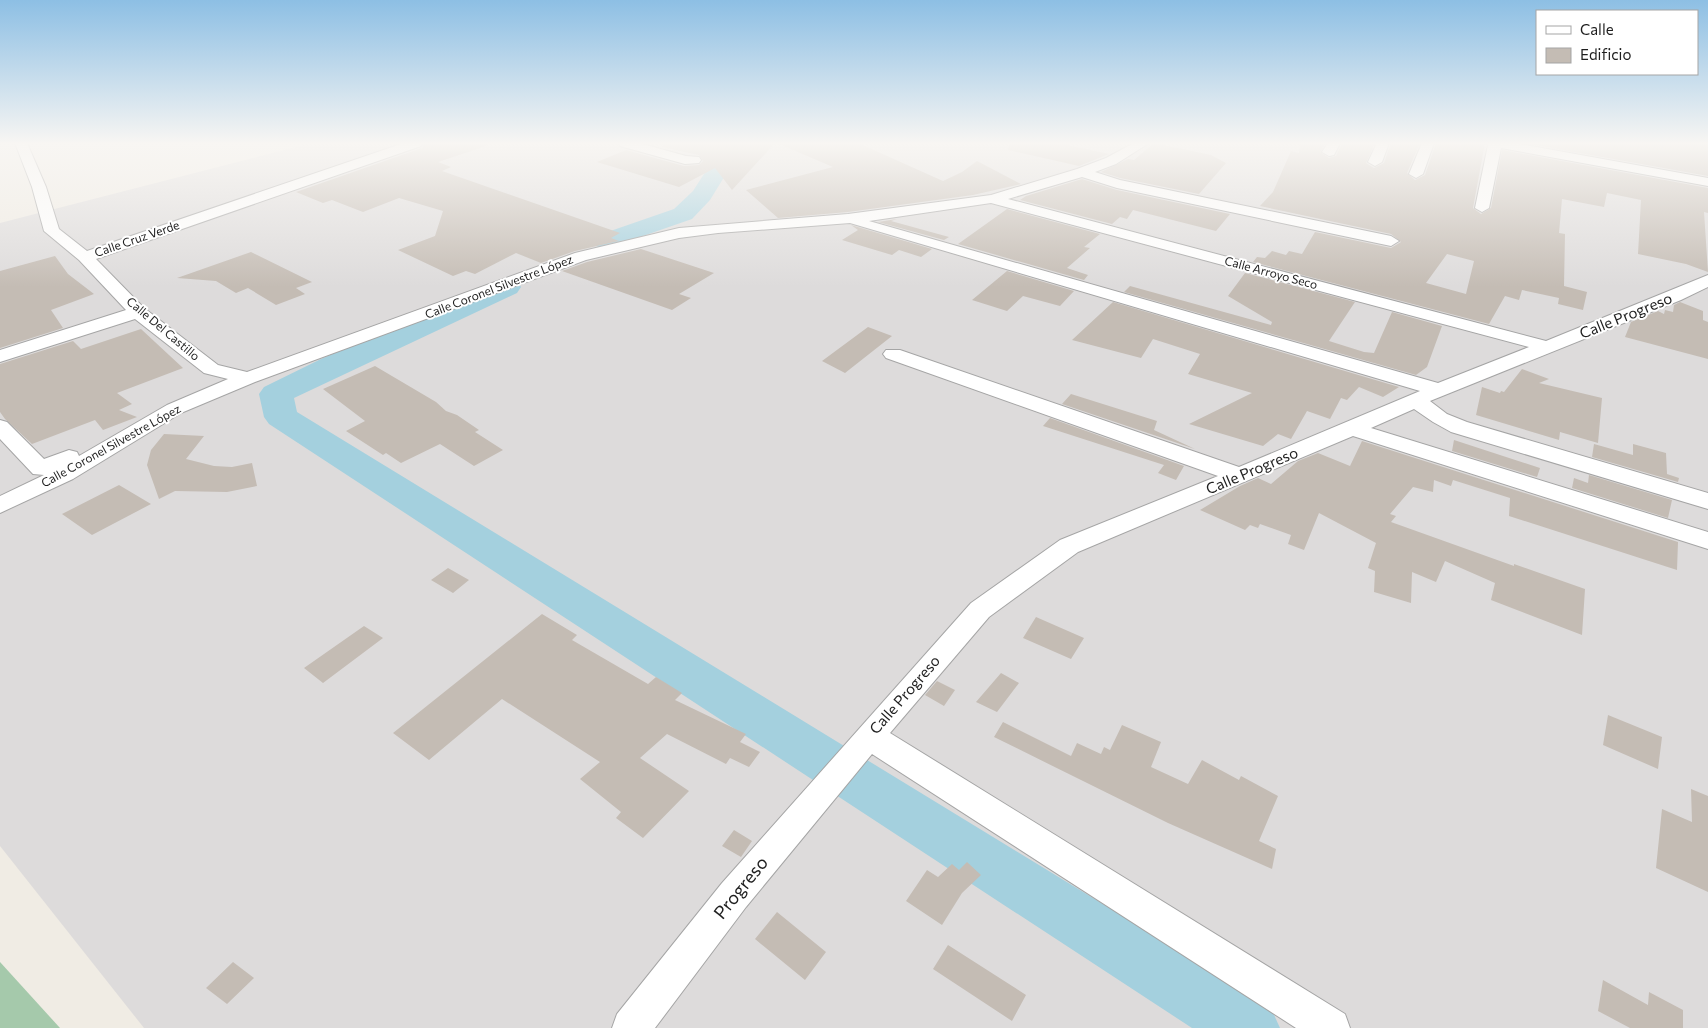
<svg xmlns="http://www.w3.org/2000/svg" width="1708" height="1028" font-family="Commissioner,sans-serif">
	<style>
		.residential { fill: #dddbdb }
		.cemetery { fill: #a5c9ab }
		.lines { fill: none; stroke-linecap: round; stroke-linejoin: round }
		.river { fill: #a4d0de; fill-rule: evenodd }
		.building { fill: #c4bcb4; fill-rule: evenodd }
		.street-casing { stroke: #a5a5a5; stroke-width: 2 }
		.street { fill: #fff; fill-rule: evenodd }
		.labels { text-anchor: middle; stroke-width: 4; stroke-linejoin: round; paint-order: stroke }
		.far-street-label { font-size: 12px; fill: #1e1e1e; stroke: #fff }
		.street-label { font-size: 15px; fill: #1e1e1e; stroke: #fff }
		.near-street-label { font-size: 18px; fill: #1e1e1e; stroke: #fff }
	</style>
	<rect width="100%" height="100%" fill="#f0ece4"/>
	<!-- residential -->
	<path class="residential" d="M 311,143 L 1708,143 L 1708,1028 L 144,1028 L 0,846 L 0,223 Z"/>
	<!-- cemetery -->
	<path class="cemetery" d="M 0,962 L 60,1028 L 0,1028 Z"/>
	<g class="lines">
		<!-- river -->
		<path class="river" d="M 724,143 L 745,143 L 710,200 L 692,219 L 614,246 L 605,249 L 596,246 L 592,241 L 596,236 L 674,209 L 693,191 Z
			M 507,279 L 517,281 L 521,287 L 517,293 L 294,398 L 297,412 L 1270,1006 L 1280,1028 L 1192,1028 L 269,424 L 264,417 L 259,394 L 264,387 L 321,359 Z"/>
	</g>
	<!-- building -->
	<path class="building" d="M 424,143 L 485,143 L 486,146 L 438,162 L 451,167 L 442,171 L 620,233 L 611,238 L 619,241 L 575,251 L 541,263 L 516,253 L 475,274 L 466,271 L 453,276 L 398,250 L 435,236 L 443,211 L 399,198 L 363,212 L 332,200 L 323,203 L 296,192 L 422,148 Z
		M 663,143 L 775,143 L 732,190 L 715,168 L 679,187 L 597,162 L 626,150 L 684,166 L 699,165 L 703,161 L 699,155 L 662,147 Z
		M 777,143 L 858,143 L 943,181 L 962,172 L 977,161 L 1021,184 L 973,195 L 848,212 L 778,218 L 746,190 L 833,167 Z
		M 1009,143 L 1058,143 L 1109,154 L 1079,166 L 1008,150 Z
		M 1154,143 L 1211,155 L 1226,163 L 1199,194 L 1120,178 L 1101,172 L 1128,159 L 1134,160 Z
		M 1300,143 L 1326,143 L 1320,152 L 1329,158 L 1336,156 L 1342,143 L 1375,143 L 1366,163 L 1374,168 L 1384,163 L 1391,143 L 1420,143 L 1407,173 L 1415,180 L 1425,175 L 1436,143 L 1464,145 L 1465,143 L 1485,143 L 1473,208 L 1481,214 L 1491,208 L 1502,150 L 1708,188 L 1708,213 L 1704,212 L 1708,272 L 1686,264 L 1638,254 L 1641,200 L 1607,193 L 1604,207 L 1562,199 L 1559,233 L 1565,234 L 1564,286 L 1587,292 L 1583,310 L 1558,304 L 1559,298 L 1522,290 L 1519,300 L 1505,296 L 1489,324 L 1253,262 L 1257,257 L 1265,258 L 1272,251 L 1286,255 L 1289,251 L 1302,254 L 1315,232 L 1391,248 L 1401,242 L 1391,234 L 1260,206 L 1273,192 L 1291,151 L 1299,153 ZM 1447,254 L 1474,261 L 1466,294 L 1426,283 Z
		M 1524,143 L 1708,143 L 1708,176 Z
		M 1082,179 L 1117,190 L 1230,214 L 1216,231 L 1133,210 L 1127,219 L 1120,217 L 1112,224 L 1020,200 L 1026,196 Z
		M 1007,209 L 1100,234 L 1084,247 L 1090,248 L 1067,268 L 1088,275 L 1084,280 L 958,244 Z
		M 897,219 L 891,221 L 949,237 L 944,240 L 878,222 Z
		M 851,225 L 932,249 L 921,257 L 899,250 L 892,255 L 842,240 L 858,230 Z
		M 641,249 L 714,273 L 679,294 L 691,298 L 672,310 L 562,271 L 587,262 Z
		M 251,252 L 312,282 L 296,288 L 305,294 L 276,305 L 248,288 L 236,293 L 216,281 L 177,278 Z
		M 55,256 L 68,274 L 94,294 L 51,310 L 63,328 L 0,348 L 0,271 Z
		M 1007,271 L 1074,291 L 1060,306 L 1023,296 L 1007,311 L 972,300 Z
		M 1245,273 L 1355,302 L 1329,341 L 1364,352 L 1374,353 L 1392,312 L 1442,326 L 1427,367 L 1416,375 L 1124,292 L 1130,286 L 1271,325 L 1272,322 L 1228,296 Z
		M 1113,302 L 1399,387 L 1383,397 L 1359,387 L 1347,400 L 1341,398 L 1330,419 L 1307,411 L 1291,439 L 1278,434 L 1263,446 L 1189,424 L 1252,393 L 1188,374 L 1200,354 L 1153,339 L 1141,358 L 1072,340 Z
		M 1680,302 L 1703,311 L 1703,320 L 1708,322 L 1708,359 L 1625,337 L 1631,322 L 1658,311 L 1664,314 L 1665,310 L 1673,312 L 1674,305 Z
		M 868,327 L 892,336 L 845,373 L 822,361 Z
		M 141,329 L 183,368 L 117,393 L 132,404 L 119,410 L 137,417 L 103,430 L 95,420 L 32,444 L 5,419 L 0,412 L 0,364 L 73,341 L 81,349 Z
		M 375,366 L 436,402 L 446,411 L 457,415 L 479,430 L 475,432 L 503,450 L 474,466 L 440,444 L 401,463 L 386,453 L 383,455 L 346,431 L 365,421 L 323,389 Z
		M 1522,369 L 1549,379 L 1539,383 L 1602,398 L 1598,443 L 1560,432 L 1559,440 L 1476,415 L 1482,387 L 1500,393 L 1501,391 L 1504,392 Z
		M 1071,394 L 1157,421 L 1154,430 L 1195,449 L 1062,404 Z
		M 1050,418 L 1184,466 L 1176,480 L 1158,473 L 1164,465 L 1043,426 Z
		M 164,434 L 204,436 L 186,459 L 214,466 L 232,467 L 252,463 L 257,486 L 227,492 L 175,491 L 159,499 L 147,465 L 151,450 Z
		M 1454,440 L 1540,468 L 1537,477 L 1452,451 Z
		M 1362,441 L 1678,542 L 1677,570 L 1509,516 L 1510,498 L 1453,480 L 1451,486 L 1434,480 L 1433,492 L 1413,487 L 1390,514 L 1396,516 L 1391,522 L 1514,566 L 1514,564 L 1585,589 L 1582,635 L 1491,600 L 1495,583 L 1445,561 L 1436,582 L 1412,572 L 1411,603 L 1374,592 L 1375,571 L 1368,568 L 1376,543 L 1319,513 L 1304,550 L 1288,544 L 1291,535 L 1260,524 L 1258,528 L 1250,525 L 1245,530 L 1200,510 L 1240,486 L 1258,478 L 1271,484 L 1298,461 L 1318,453 L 1350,466 Z
		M 1594,444 L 1633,455 L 1633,444 L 1666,453 L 1667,474 L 1679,478 L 1678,482 L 1592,457 Z
		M 1589,475 L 1672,500 L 1668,518 L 1572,488 L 1574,478 L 1588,483 Z
		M 119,485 L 151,504 L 92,535 L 62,514 Z
		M 448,568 L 469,580 L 453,593 L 431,580 Z
		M 542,614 L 577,635 L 572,640 L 648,684 L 656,677 L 682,693 L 675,700 L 746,734 L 740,742 L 760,752 L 749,767 L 730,758 L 726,764 L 667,734 L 640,758 L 689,791 L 643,838 L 616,818 L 621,812 L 580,779 L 600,762 L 502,699 L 429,760 L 393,733 Z
		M 1036,617 L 1084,638 L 1071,659 L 1023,638 Z
		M 364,626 L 383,638 L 323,683 L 304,668 Z
		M 1001,673 L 1019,683 L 997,712 L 976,702 Z
		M 937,681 L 955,690 L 944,706 L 925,695 Z
		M 1608,715 L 1662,737 L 1658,769 L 1603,745 Z
		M 1003,722 L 1071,756 L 1077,743 L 1101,754 L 1104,747 L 1110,750 L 1122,725 L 1161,742 L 1151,767 L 1188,784 L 1202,760 L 1239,780 L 1241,776 L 1278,796 L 1259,841 L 1276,849 L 1272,869 L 1168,823 L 994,737 Z
		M 1691,789 L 1708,796 L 1708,892 L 1656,868 L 1662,809 L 1692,822 Z
		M 734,830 L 752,841 L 741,857 L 722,846 Z
		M 967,862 L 981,875 L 962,893 L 942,925 L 906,901 L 927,870 L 938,877 L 952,864 L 959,870 Z
		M 777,912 L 826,952 L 805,980 L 755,939 Z
		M 948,945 L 1026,995 L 1012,1021 L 933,969 Z
		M 233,962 L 254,978 L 227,1004 L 206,988 Z
		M 1603,980 L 1648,1005 L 1649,992 L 1683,1010 L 1683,1028 L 1630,1028 L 1598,1011 Z"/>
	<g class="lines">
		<defs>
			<path id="street" d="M 15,143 L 27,143 L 46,187 L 59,229 L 87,251 L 404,143 L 422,143 L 421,146 L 96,259 L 144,308 L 218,365 L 247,372 L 575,253 L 679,228 L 848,214 L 991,195 L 1077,169 L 1106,158 L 1134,143 L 1149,143 L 1116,164 L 1095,172 L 1120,180 L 1391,236 L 1399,241 L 1391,246 L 1117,188 L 1082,177 L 1008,199 L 1546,341 L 1708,275 L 1708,287 L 1681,300 L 1430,401 L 1447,414 L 1467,422 L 1708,493 L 1708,509 L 1451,432 L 1433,422 L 1414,409 L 1371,428 L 1708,532 L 1708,549 L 1353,436 L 1078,552 L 989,617 L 890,733 L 1345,1014 L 1350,1028 L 1296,1028 L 872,754 L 746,907 L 655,1028 L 612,1028 L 617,1014 L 722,883 L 971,603 L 1060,540 L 1218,476 L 886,358 L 883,354 L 886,350 L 900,350 L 1239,467 L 1420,391 L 850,223 L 718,233 L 679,238 L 586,260 L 255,382 L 181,413 L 73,479 L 0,513 L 0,496 L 44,475 L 33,474 L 0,439 L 0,420 L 7,422 L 44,459 L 69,450 L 77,452 L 79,456 L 167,405 L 228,379 L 204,373 L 135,319 L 0,362 L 0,350 L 126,310 L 79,260 L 44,231 L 32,187 ZM 991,203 L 1529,347 L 1438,383 L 869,221 Z
				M 619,143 L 639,143 L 686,156 L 699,157 L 701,160 L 699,163 L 685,164 L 620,146 Z
				M 1328,143 L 1340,143 L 1334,155 L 1329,156 L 1322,152 Z
				M 1377,143 L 1389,143 L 1382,162 L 1375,166 L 1368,162 Z
				M 1422,143 L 1434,143 L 1423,174 L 1416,178 L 1409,174 Z
				M 1487,143 L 1514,143 L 1708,178 L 1708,186 L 1501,148 L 1489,208 L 1482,212 L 1475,208 L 1488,145 Z"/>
		</defs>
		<!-- street casing -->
		<use href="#street" class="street-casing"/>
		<!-- street -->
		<use href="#street" class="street"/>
	</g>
	<!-- sky -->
	<linearGradient id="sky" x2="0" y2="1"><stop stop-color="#8dbfe4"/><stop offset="0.5" stop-color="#f8f6f3"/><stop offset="1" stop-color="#f8f6f3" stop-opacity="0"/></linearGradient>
	<rect width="1708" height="287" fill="url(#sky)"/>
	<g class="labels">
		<!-- far-street labels -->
		<g class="far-street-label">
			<text transform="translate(137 239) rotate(-19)" y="4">Calle Cruz Verde</text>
			<text transform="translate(1271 273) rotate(15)" y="4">Calle Arroyo Seco</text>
			<text transform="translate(499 287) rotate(-21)" y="4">Calle Coronel Silvestre López</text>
			<text transform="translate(163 329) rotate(40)" y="4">Calle Del Castillo</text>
			<text transform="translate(111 446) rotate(-29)" y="4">Calle Coronel Silvestre López</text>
		</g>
		<!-- street labels -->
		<g class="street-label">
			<text transform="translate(1626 316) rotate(-22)" y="5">Calle Progreso</text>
			<text transform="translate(1252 471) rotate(-23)" y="5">Calle Progreso</text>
			<text transform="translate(905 695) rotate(-49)" y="5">Calle Progreso</text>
		</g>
		<!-- near-street labels -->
		<g class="near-street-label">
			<text transform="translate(741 888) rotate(-51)" y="6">Progreso</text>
		</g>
	</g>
	<!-- legend -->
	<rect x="1536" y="10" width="162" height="65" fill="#ffffff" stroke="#a5a5a5"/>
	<rect x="1546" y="26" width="25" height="8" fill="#ffffff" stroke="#a5a5a5"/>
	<text x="1580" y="35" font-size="15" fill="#1e1e1e">Calle</text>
	<rect x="1546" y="48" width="25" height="15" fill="#c4bcb4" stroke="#a5a5a5"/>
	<text x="1580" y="60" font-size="15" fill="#1e1e1e">Edificio</text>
</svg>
